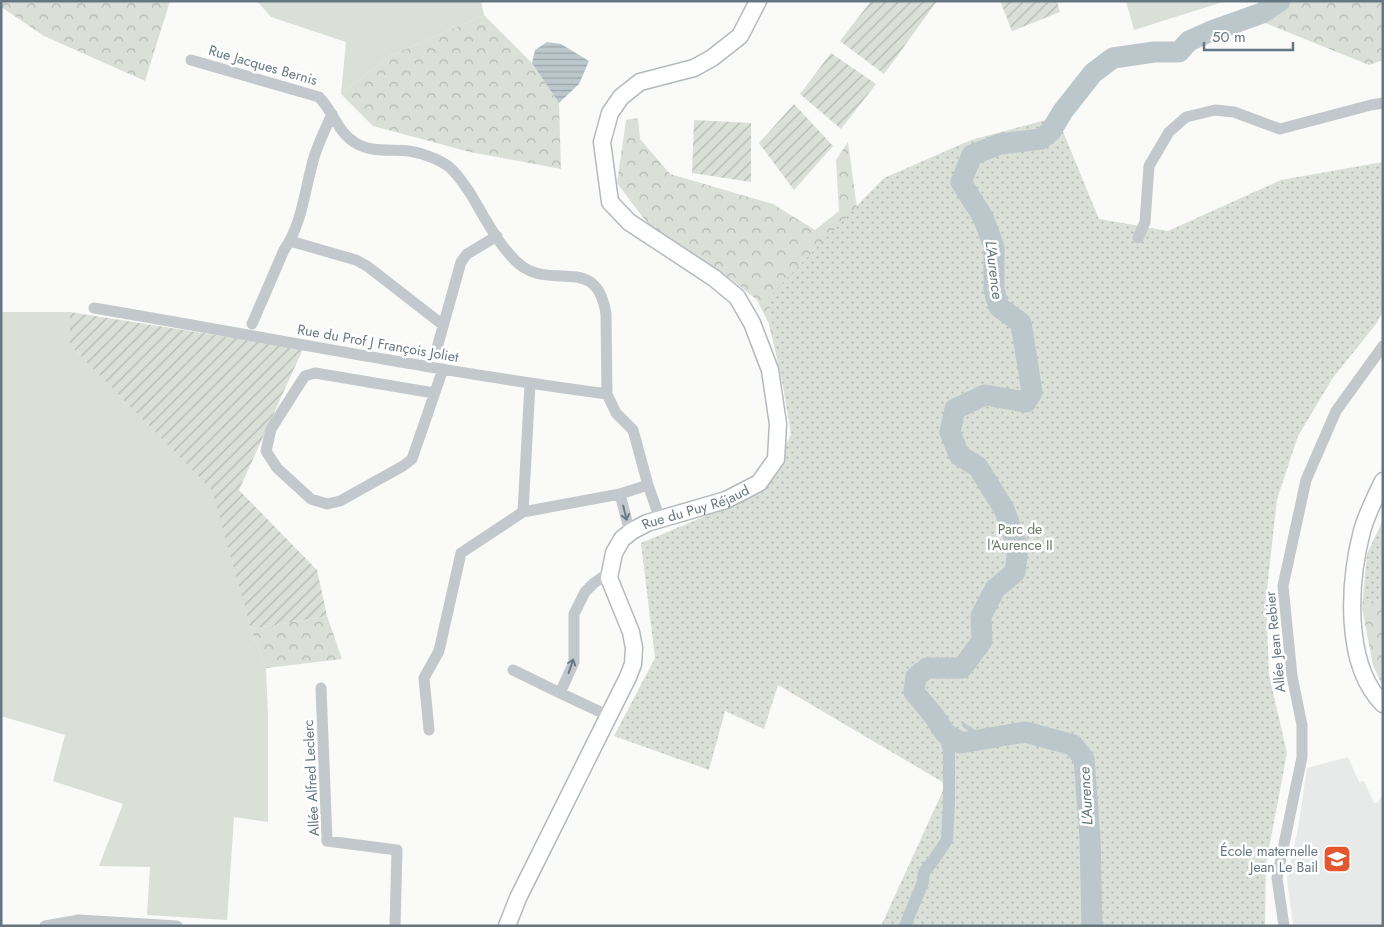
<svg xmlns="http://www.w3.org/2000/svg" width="1384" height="927" font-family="Jost,sans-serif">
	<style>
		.built { fill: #e8e9e9 }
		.grass { fill: #dadfd7 }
		.forest { fill: url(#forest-crowns) }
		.park { fill: url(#park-dots) }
		.garden { fill: url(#garden-furrows) }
		.water { fill: url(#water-rules) }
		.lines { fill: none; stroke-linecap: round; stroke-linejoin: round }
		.stream { stroke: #bbc7cb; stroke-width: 4 }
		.canal { stroke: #bbc7cb; stroke-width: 12 }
		.river { stroke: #bbc7cb; stroke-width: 21 }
		.secondary-casing { stroke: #b3babf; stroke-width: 19 }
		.street { stroke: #c3c8cc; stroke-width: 11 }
		.secondary { stroke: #fff; stroke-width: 16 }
		.oneway { stroke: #6a7a87 }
		.labels { text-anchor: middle; stroke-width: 5; stroke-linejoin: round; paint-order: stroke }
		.street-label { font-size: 14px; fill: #657683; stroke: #fff }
		.park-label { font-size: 14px; fill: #687a64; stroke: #fff }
		.poi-label { font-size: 14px; fill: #657683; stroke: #fff; text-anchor: end }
		.water-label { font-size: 15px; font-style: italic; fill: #60757c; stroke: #fff }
	</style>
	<defs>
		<pattern id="forest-crowns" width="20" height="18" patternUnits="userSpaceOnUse" patternTransform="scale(1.25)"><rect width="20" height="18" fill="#dadfd7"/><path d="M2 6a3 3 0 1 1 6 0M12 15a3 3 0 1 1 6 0" fill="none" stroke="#b4b9b4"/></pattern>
		<pattern id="park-dots" width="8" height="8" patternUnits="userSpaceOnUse" patternTransform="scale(1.25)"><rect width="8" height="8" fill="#dadfd7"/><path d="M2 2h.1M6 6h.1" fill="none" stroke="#b4b9b4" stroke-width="1.8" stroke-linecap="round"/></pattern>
		<pattern id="garden-furrows" width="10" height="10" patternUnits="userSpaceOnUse" patternTransform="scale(1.25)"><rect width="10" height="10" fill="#dadfd7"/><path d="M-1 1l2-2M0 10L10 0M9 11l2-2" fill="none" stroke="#b4b9b4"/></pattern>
		<pattern id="water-rules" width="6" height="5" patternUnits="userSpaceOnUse" patternTransform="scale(1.25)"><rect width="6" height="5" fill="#bbc7cb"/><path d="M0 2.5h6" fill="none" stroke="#9ca6aa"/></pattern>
	</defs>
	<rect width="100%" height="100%" fill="#fafaf8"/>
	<!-- built -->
	<path class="built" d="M 1348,757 L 1359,782 L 1364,781 L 1374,803 L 1377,803 L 1383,795 L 1383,926 L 1293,926 L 1287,878 L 1298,828 L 1307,768 Z"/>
	<!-- grass -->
	<path class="grass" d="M 257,1 L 481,1 L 484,15 L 390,56 L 341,94 L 346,42 L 271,17 Z
		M 1126,1 L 1226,1 L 1134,30 Z
		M 1,312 L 70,312 L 70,345 L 213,490 L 251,629 L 266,668 L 268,716 L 268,822 L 234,817 L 227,920 L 147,915 L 150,867 L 99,866 L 123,804 L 53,781 L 65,735 L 1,716 Z"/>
	<!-- forest -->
	<path class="forest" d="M 1,1 L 170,1 L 145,81 L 44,36 L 1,7 Z
		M 1267,1 L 1383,1 L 1383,60 L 1369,65 L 1248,16 Z
		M 484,15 L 532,63 L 559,103 L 561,169 L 470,152 L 373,126 L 341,94 L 390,56 Z
		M 638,118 L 640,139 L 670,174 L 773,204 L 815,230 L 839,211 L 836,160 L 848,142 L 866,275 L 879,303 L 855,305 L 847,285 L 838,297 L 844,328 L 871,337 L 881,393 L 868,421 L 886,438 L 914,442 L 907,492 L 929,566 L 916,595 L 944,655 L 929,658 L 909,632 L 883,621 L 869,621 L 826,647 L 775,632 L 763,594 L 766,552 L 764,520 L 718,519 L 720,515 L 774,489 L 796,441 L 769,324 L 757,300 L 732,280 L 648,224 L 617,183 L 626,120 Z
		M 1383,598 L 1383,687 L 1373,665 L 1362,608 Z
		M 327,616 L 342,659 L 266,668 L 251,629 Z"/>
	<!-- park -->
	<path class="park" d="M 1057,117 L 1099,219 L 1168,231 L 1281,180 L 1383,162 L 1383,312 L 1376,324 L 1332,379 L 1298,436 L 1277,499 L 1266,598 L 1269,675 L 1287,753 L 1266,864 L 1265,926 L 881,926 L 946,784 L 778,685 L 764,729 L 725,711 L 709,770 L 614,736 L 655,658 L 641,543 L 765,491 L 791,434 L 768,298 L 884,178 L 971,140 Z
		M 1383,520 L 1383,598 L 1362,608 L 1367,554 Z"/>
	<!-- garden -->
	<path class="garden" d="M 871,1 L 937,1 L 884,74 L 840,41 Z
		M 1000,1 L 1057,1 L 1060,12 L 1012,31 Z
		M 831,53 L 876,84 L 841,129 L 800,94 Z
		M 794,104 L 833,146 L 794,190 L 759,143 Z
		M 694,120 L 751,123 L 751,182 L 692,173 Z
		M 70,312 L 303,349 L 239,490 L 317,570 L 327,616 L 251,629 L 212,490 L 70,345 Z"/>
	<!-- water -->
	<path class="water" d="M 547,42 L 561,44 L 589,61 L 579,84 L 559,103 L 532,63 L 535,50 Z"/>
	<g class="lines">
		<!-- stream -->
		<path class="stream" d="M 934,716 L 947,717
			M 964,725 L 984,739"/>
		<!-- canal -->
		<path class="canal" d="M 905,926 L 923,882 L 924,872 L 933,861 L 947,840 L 949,803 L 949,751 L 945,733"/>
		<!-- river -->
		<path class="river" d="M 1092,926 L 1090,837 L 1084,759 L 1073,745 L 1025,732 L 961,743 L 945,733 L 934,716 L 914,692 L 916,677 L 927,668 L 962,668 L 982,641 L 981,616 L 995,589 L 1015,572 L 1018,548 L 1004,509 L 978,467 L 959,455 L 950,432 L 955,409 L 985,395 L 1026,402 L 1032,392 L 1021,323 L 999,307 L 994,290 L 994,247 L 983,217 L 961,182 L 972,155 L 1000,144 L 1041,139 L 1051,131 L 1063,111 L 1093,73 L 1113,58 L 1154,52 L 1179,52 L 1189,41 L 1209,32 L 1262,13 L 1280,1"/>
		<defs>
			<g id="secondary">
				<path d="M 1383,481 C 1375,498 1367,513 1362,531 C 1349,581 1343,664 1383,704"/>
				<path id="s1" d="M 507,926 L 518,898 L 628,677 L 633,664 L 634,648 L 631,632 L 609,578 L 614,553 L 622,539 L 632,531 L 647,523 L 726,500 L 759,483 L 776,459 L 778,424 L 770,370 L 752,323 L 737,297 L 714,278 L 629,222 L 610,202 L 602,142 L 610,113 L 621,97 L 640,82 L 694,68 L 712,58 L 740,36 L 758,1"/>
			</g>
		</defs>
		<!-- secondary casing -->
		<use href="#secondary" class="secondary-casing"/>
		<!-- street -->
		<path class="street" d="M 191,60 L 319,97 C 332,110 338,132 354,142 C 370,153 391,149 409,151 C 422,153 438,159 448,166 C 458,174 463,183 470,193 C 484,216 501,251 523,267 C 556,289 597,255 606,314 L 607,394 L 616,413 L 633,430 L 648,485 L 660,519
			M 1138,238 L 1145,222 L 1149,166 L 1169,132 L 1186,117 L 1215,110 L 1234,112 L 1280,129 L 1371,105 L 1383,103
			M 290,241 L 356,260 L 367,266 L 443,325
			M 94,308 C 265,337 435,371 607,394
			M 252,324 L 284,250 C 303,223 305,186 315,154 C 320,140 326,127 332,114
			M 435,355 L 461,262 L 467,254 L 497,236
			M 434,393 L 315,373 L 305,376 L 299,385 L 271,429 L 266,451 L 277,468 L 311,499 L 327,504 L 340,501 L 403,466 L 412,459 L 443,369
			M 620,494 L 628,525 L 632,531
			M 523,512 L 530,384
			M 513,670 L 560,693
			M 321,688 L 327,841 L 397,850 L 395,926
			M 609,716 L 560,693 L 574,662 L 574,614 L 585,592 L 594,583 L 610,572
			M 429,730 L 424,678 L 439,651 L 461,553 L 523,512 L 620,494 L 648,485
			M 45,926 L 79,920 L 177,926
			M 1284,926 L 1277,878 L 1302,757 L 1302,725 L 1292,676 L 1283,586 L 1306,480 L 1336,411 L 1383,346"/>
		<!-- secondary -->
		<use href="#secondary" class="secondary"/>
	</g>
	<!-- one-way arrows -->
	<defs><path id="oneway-shaft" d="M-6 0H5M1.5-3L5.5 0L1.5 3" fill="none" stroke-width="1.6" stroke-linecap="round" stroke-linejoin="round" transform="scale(1.25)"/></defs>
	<g class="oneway">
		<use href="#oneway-shaft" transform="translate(625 513) rotate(76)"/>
		<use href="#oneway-shaft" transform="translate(571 666) rotate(-71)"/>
	</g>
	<!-- icons -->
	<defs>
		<symbol id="school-square" viewBox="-11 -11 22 22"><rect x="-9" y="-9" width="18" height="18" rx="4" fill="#e4572e" stroke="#fff"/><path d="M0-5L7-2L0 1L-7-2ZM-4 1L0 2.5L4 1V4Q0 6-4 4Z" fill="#fff"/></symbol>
	</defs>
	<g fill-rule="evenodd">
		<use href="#school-square" x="1321" y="843" width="32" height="32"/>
	</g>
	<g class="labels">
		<!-- street labels -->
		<g class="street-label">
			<text transform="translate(263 65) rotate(16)" y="5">Rue Jacques Bernis</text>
			<text transform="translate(378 343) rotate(10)" y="5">Rue du Prof J François Joliet</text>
			<text dy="5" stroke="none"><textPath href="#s1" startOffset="504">Rue du Puy Réjaud</textPath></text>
			<text transform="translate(1275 642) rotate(-96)" y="5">Allée Jean Rebier</text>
			<text transform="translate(311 778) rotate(-93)" y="5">Allée Alfred Leclerc</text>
		</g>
		<!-- park labels -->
		<g class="park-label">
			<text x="1020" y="534">Parc de<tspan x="1020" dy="16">l'Aurence II</tspan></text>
		</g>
		<!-- poi labels -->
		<g class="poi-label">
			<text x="1318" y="856">École maternelle<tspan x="1318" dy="16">Jean Le Bail</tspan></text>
		</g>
		<!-- water labels -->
		<g class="water-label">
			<text transform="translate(994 270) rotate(83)" y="5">L'Aurence</text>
			<text transform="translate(1086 796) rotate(-93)" y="5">L'Aurence</text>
		</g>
	</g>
	<!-- border -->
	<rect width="1384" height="927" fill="none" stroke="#657683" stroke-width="5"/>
	<!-- scale -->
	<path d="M1204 42v8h89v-8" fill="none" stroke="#657683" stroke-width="2.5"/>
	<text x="1212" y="42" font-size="15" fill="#657683" stroke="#ffffff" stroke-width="4" paint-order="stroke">50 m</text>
</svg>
